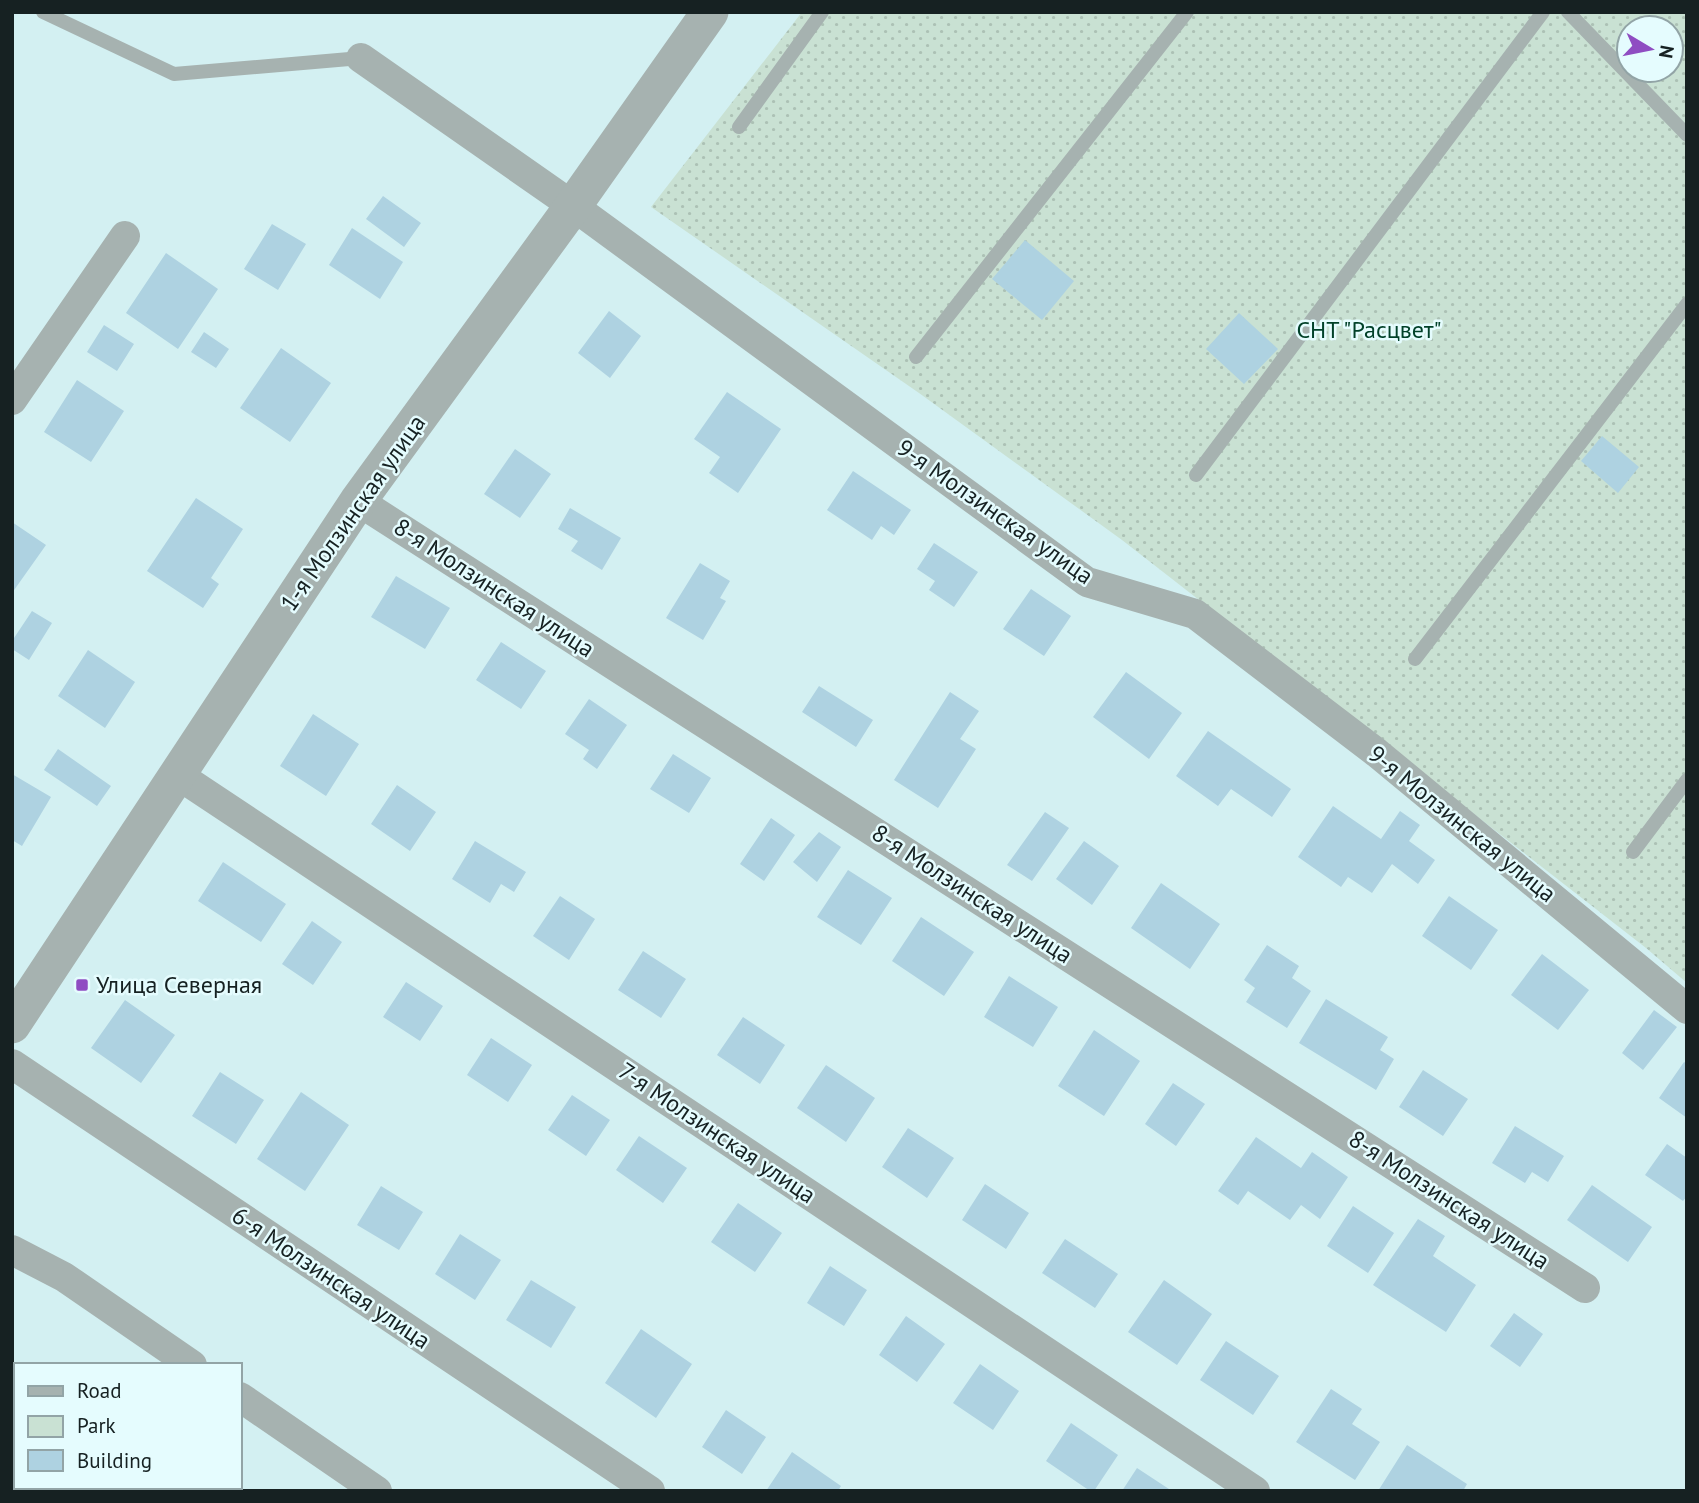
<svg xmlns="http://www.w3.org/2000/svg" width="1699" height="1503" font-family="'PT Sans',sans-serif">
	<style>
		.green { fill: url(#green-dots); fill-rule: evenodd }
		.building { fill: #aed2e1 }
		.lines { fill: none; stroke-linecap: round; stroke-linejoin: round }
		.service { stroke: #a6b2b0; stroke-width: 14 }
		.minor { stroke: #a6b2b0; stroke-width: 30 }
		.tertiary { stroke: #a6b2b0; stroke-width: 37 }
		.poi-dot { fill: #8f4dc2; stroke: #e5fcfe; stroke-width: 2.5 }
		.labels { text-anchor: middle; stroke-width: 5; stroke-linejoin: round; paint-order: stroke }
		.park-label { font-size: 24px; fill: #014129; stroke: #e5fcfe }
		.street-label { font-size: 24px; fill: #162122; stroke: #e5fcfe }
		.poi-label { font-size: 24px; fill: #162122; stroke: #e5fcfe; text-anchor: start }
	</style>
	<defs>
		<pattern id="green-dots" width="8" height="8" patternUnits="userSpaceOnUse" patternTransform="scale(1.75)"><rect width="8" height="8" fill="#c9e1d3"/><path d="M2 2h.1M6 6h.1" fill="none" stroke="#acc1b5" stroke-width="1.8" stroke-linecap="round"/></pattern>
	</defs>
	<rect width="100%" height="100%" fill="#d3f0f2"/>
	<!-- green -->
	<path class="green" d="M 802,12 L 1687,12 L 1687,983 L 1646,948 L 1122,540 L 919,393 L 651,207 ZM 1629,28 L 1671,28 L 1671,70 L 1629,70 Z"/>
	<!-- building -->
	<path class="building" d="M 383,196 L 421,223 L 404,247 L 366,219 Z
		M 272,224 L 306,244 L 278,290 L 244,269 Z
		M 352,228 L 403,262 L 380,299 L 329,265 Z
		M 1025,240 L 1074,281 L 1042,320 L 992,279 Z
		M 166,253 L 218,289 L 178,349 L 126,313 Z
		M 609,311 L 641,336 L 610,378 L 578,353 Z
		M 1239,313 L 1278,349 L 1244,384 L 1206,349 Z
		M 104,325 L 134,344 L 117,371 L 87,352 Z
		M 204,332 L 229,349 L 216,368 L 191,352 Z
		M 281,348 L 331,383 L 290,442 L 240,408 Z
		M 77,380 L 124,411 L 91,462 L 44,432 Z
		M 727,392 L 781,429 L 738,493 L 709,473 L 720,457 L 694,439 Z
		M 1602,436 L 1639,467 L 1618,493 L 1581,461 Z
		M 515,449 L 551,474 L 520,518 L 484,494 Z
		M 853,471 L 911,510 L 894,535 L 881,526 L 872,540 L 827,510 Z
		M 196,498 L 243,529 L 211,578 L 219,584 L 203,608 L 147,571 Z
		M 570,508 L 621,538 L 602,570 L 571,551 L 578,541 L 558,529 Z
		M 12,522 L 46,545 L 12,593 Z
		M 934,543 L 978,572 L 954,607 L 929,590 L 935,581 L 917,569 Z
		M 700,563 L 730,581 L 720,598 L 726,601 L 703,640 L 666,618 Z
		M 396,576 L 450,608 L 425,649 L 371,617 Z
		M 1031,589 L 1071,616 L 1044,656 L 1003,629 Z
		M 32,611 L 52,623 L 29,660 L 12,649 L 12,641 Z
		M 501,642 L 546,671 L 521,709 L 476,680 Z
		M 88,650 L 135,682 L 105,728 L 58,696 Z
		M 1126,672 L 1182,713 L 1149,759 L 1093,717 Z
		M 819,686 L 873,720 L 856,747 L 802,712 Z
		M 950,692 L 979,711 L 960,739 L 976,749 L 938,808 L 894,780 Z
		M 589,699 L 627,725 L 597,769 L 583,759 L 589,750 L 565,734 Z
		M 313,714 L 359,744 L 326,796 L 280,766 Z
		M 1208,731 L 1291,789 L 1272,817 L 1231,789 L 1218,806 L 1176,776 Z
		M 58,749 L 111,786 L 97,806 L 44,770 Z
		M 673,754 L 711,778 L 689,813 L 650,789 Z
		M 12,774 L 51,797 L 22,846 L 12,840 Z
		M 397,785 L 436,812 L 410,851 L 371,824 Z
		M 1333,806 L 1381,839 L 1400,811 L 1420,825 L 1409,841 L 1435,860 L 1418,884 L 1392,864 L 1372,893 L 1348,877 L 1341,887 L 1298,857 Z
		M 1045,812 L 1069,828 L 1032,881 L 1007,865 Z
		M 771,818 L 795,835 L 764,881 L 740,864 Z
		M 819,832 L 841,847 L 817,882 L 793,862 Z
		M 475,841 L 526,872 L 514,892 L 501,884 L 490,903 L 452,879 Z
		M 1084,841 L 1119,866 L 1092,905 L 1056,879 Z
		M 223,862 L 286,904 L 261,942 L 198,901 Z
		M 848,870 L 892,898 L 861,945 L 817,917 Z
		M 1161,883 L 1220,924 L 1190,969 L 1131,928 Z
		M 560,896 L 595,919 L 569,960 L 533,936 Z
		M 1449,896 L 1498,930 L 1471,970 L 1422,936 Z
		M 921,917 L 974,952 L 944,996 L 892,961 Z
		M 312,921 L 342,942 L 313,985 L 282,964 Z
		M 1267,945 L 1299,966 L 1292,978 L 1311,991 L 1287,1028 L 1246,1002 L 1255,988 L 1244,980 Z
		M 643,951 L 686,979 L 661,1018 L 618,990 Z
		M 1542,954 L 1589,990 L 1558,1030 L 1511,995 Z
		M 1009,976 L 1058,1007 L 1033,1047 L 984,1017 Z
		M 406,982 L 443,1006 L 420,1041 L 383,1017 Z
		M 1326,999 L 1388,1037 L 1380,1050 L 1394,1059 L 1376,1090 L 1299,1043 Z
		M 125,1000 L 175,1035 L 141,1083 L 91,1048 Z
		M 1654,1010 L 1677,1027 L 1643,1070 L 1622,1053 Z
		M 743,1017 L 785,1045 L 760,1084 L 717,1055 Z
		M 1094,1030 L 1140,1061 L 1104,1116 L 1058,1086 Z
		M 491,1038 L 532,1065 L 508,1102 L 467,1075 Z
		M 1684,1062 L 1687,1064 L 1687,1118 L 1659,1098 Z
		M 826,1065 L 875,1098 L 846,1142 L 797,1108 Z
		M 1423,1070 L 1468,1099 L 1443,1136 L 1399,1107 Z
		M 220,1072 L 264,1100 L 236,1144 L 192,1116 Z
		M 1173,1083 L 1205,1104 L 1176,1146 L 1145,1124 Z
		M 301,1092 L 349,1125 L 305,1191 L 257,1159 Z
		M 572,1095 L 610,1120 L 586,1156 L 548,1130 Z
		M 1515,1126 L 1564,1156 L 1548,1182 L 1532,1172 L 1525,1183 L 1492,1163 Z
		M 908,1128 L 954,1158 L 927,1198 L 882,1167 Z
		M 639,1136 L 687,1168 L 663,1203 L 616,1170 Z
		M 1256,1137 L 1301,1168 L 1312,1152 L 1348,1177 L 1320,1219 L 1301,1205 L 1290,1220 L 1248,1191 L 1238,1205 L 1218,1191 Z
		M 1667,1144 L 1687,1158 L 1687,1196 L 1683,1201 L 1645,1175 Z
		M 985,1184 L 1029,1213 L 1006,1249 L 962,1220 Z
		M 1592,1185 L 1652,1227 L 1628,1262 L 1567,1220 Z
		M 381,1186 L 423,1212 L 399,1250 L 357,1225 Z
		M 738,1203 L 782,1233 L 755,1272 L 711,1242 Z
		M 1353,1206 L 1394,1233 L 1368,1273 L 1327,1246 Z
		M 1418,1219 L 1445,1236 L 1433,1256 L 1476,1285 L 1446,1332 L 1373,1285 Z
		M 460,1234 L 501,1260 L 475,1300 L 435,1274 Z
		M 1065,1239 L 1118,1274 L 1095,1308 L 1042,1273 Z
		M 830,1266 L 867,1290 L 844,1326 L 807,1303 Z
		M 531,1280 L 576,1307 L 551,1348 L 506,1320 Z
		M 1164,1280 L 1212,1314 L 1177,1365 L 1128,1332 Z
		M 1514,1313 L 1543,1334 L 1520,1367 L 1490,1346 Z
		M 906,1316 L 945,1344 L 917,1382 L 879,1355 Z
		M 641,1329 L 692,1364 L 656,1418 L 605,1383 Z
		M 1226,1341 L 1279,1376 L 1253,1415 L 1200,1380 Z
		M 980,1364 L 1019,1391 L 993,1430 L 953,1403 Z
		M 1331,1389 L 1362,1409 L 1352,1424 L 1380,1442 L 1355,1480 L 1296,1442 Z
		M 12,1408 L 16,1411 L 16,1477 L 12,1474 Z
		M 726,1410 L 766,1437 L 742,1474 L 702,1447 Z
		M 1071,1423 L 1118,1455 L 1094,1491 L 1090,1491 L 1046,1461 Z
		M 1407,1445 L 1467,1484 L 1463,1491 L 1378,1491 Z
		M 792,1452 L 841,1486 L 838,1491 L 766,1491 Z
		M 1137,1468 L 1172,1491 L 1122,1491 Z
		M 62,1487 L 126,1487 L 123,1491 L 59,1491 Z"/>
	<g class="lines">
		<!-- service -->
		<path class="service" d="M 43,12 L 174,74 L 361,58
			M 1568,12 L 1687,135
			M 739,127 L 822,12
			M 916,357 L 1187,12
			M 1196,475 L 1543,12
			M 1415,659 L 1687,304
			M 1633,852 L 1687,780"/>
		<!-- minor -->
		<path class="minor" d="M 361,58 L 573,206 L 1087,582 L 1195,614 L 1377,753 L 1687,1009
			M 12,400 L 125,236
			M 358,501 L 1585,1288
			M 178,775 L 1255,1491
			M 12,1064 L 650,1491
			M 12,1250 L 64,1277 L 192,1365
			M 240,1397 L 377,1491"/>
		<!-- tertiary -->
		<path class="tertiary" d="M 12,1025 L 358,501 L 573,206 L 710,12"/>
	</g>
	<!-- markers -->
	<rect class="poi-dot" x="75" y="978" width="14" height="14" rx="3.5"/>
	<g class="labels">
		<!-- park labels -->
		<g class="park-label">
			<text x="1369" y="338">СНТ "Расцвет"</text>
		</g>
		<!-- street labels -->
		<g class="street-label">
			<text transform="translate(995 512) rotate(35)" y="8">9-я Молзинская улица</text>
			<text transform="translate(353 513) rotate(-55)" y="8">1-я Молзинская улица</text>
			<text transform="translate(494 588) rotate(33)" y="8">8-я Молзинская улица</text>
			<text transform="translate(1462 824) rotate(39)" y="8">9-я Молзинская улица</text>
			<text transform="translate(972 894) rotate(33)" y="8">8-я Молзинская улица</text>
			<text transform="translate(717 1133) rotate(34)" y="8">7-я Молзинская улица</text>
			<text transform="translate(1449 1200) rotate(33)" y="8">8-я Молзинская улица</text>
			<text transform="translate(331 1278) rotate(34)" y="8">6-я Молзинская улица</text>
		</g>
		<!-- poi labels -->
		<g class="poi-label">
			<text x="96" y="993">Улица Северная</text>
		</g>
	</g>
	<!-- border -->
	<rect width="1699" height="1503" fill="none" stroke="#162122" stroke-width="28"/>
	<!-- legend -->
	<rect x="14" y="1363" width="228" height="126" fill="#e5fcfe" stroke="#92a4a6" stroke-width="2"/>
	<rect x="28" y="1386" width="35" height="10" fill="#a6b2b0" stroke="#92a4a6" stroke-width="2"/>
	<text x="77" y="1398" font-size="21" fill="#162122">Road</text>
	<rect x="28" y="1416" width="35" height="21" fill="#c9e1d3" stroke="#92a4a6" stroke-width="2"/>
	<text x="77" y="1433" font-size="21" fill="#162122">Park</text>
	<rect x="28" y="1450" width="35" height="21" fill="#aed2e1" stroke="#92a4a6" stroke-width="2"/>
	<text x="77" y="1468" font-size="21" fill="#162122">Building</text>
	<!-- north arrow -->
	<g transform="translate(1650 49) rotate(100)"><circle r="33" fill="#e5fcfe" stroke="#92a4a6" stroke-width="2"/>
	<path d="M0-5L12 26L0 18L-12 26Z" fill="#8f4dc2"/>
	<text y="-10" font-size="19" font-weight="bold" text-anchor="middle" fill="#162122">N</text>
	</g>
</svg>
